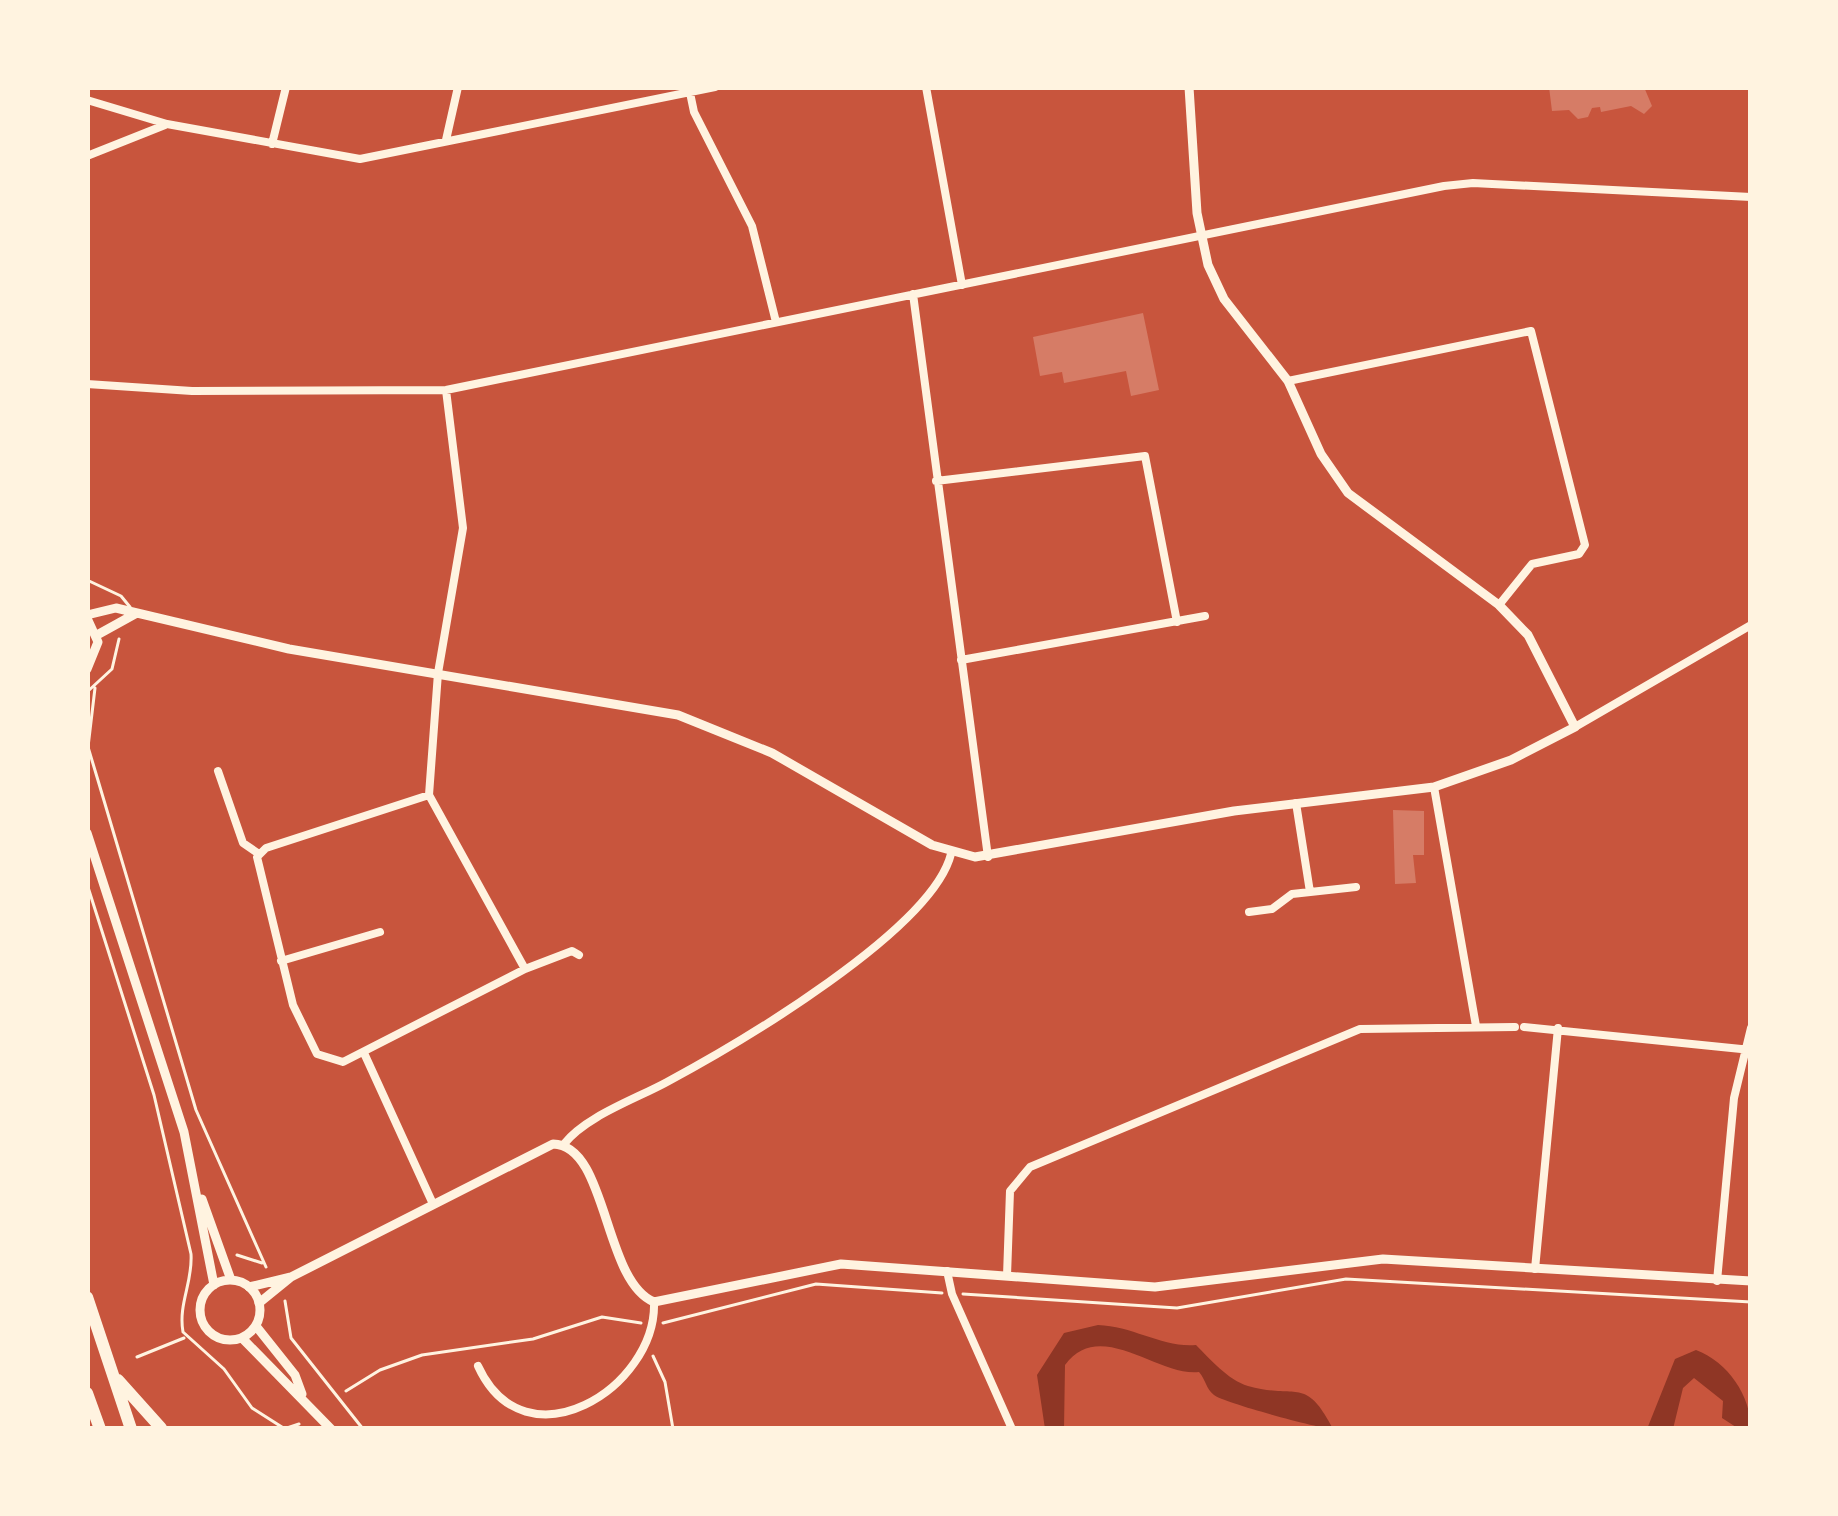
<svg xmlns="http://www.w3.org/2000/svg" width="1838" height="1516" font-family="Figtree,sans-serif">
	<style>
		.water { fill: #8f3625 }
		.building { fill: #d67c66 }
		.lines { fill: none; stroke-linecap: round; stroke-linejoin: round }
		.path { stroke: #fff3e0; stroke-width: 3 }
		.service { stroke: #fff3e0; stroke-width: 3 }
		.minor { stroke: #fff3e0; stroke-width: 8 }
		.tertiary { stroke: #fff3e0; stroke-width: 9 }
		.secondary { stroke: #fff3e0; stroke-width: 9 }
		.motorway { stroke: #fff3e0; stroke-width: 12 }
	</style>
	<rect width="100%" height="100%" fill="#c8553d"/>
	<!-- water -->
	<path class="water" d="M 1098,1325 C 1133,1326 1163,1348 1196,1345 C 1210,1359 1228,1380 1248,1386 C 1297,1400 1305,1375 1333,1429 C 1322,1429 1224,1403 1214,1395 C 1206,1389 1206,1380 1199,1372 C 1158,1377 1100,1317 1065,1365 L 1064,1429 L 1045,1429 L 1037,1375 L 1064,1333 Z
		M 1696,1350 C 1728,1362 1751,1396 1751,1429 L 1739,1429 L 1722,1418 L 1723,1401 L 1694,1378 L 1683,1388 L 1673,1429 L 1647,1429 L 1675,1359 Z"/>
	<!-- building -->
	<path class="building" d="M 1549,87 L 1644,87 L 1652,106 L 1644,114 L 1631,106 L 1601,112 L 1600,107 L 1592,108 L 1588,117 L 1578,119 L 1569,110 L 1552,111 Z
		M 1143,313 L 1159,390 L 1131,396 L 1126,371 L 1064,383 L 1062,372 L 1040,376 L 1033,337 Z
		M 1393,810 L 1424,811 L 1424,855 L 1413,855 L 1416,883 L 1395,884 Z"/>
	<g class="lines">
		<!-- path -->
		<path class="path" d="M 95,688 L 88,747 L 97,777 L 196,1110 L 266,1267
			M 87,692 L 112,669 L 119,639
			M 87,884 L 154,1095 L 191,1254 C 193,1282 178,1304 183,1332 L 224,1369 L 252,1408 L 285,1429
			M 237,1255 L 262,1263
			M 963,1294 L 1177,1308 L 1346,1279 L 1751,1302
			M 285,1301 L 291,1338 L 363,1429
			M 663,1323 L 816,1284 L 942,1293
			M 653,1356 L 665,1382 L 673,1429
			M 137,1357 L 184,1338
			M 346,1391 L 380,1370 L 422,1355 L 533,1339 L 602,1317 L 641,1323
			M 287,1428 L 299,1424"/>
		<!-- service -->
		<path class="service" d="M 87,580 L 121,596 L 130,607"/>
		<!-- minor -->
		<path class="minor" d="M 926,87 L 962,285
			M 689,88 L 694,112 L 752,226 L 776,322
			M 87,100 L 167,124 L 360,159 L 715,87
			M 446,140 L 458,87
			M 272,144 L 286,87
			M 87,156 L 165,125
			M 913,294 L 988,857
			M 1288,381 L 1531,331 L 1585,545 L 1579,554 L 1532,564 L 1499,605
			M 87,384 L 192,391 L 446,390 L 1444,186 L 1473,183 L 1751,197
			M 446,390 L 463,528 L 438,673 L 429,795 L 525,969
			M 936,481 L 1145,456 L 1177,622
			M 961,660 L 1205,616
			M 1575,727 L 1751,625
			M 218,771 L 243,843 L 259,854
			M 1434,787 L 1476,1026
			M 429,795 L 266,848 L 257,857 L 293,1005 L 317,1054 L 343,1062 L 525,969 L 572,951 L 579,955
			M 1296,803 L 1310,892
			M 1249,912 L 1272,909 L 1292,894 L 1356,887
			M 281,961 L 380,932
			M 1524,1027 L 1751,1050
			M 364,1053 L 433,1204
			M 564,1144 C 586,1116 636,1099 667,1082 C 738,1044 932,930 951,854
			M 1535,1269 L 1558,1028
			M 947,1271 L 952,1294 L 1012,1429
			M 1007,1276 L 1010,1191 L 1030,1167 L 1360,1029 L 1515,1027
			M 1717,1281 L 1734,1098 L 1751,1028
			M 478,1366 C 525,1469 657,1388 654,1302"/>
		<!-- tertiary -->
		<path class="tertiary" d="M 87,615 L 116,608 L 289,649 L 678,715 L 772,753 L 932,845 L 975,857 L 1234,811 L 1434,787 L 1511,760 L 1575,727 L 1528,635 L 1499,605 L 1348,493 L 1321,454 L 1288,381 L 1224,299 L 1208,265 L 1197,213 L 1189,87
			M 97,635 L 135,614
			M 249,1287 L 291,1277 L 553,1144 C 608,1145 603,1281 654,1302 L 841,1264 L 1155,1287 L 1383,1259 L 1751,1281
			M 259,1303 L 291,1277"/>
		<!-- secondary -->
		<path class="secondary" d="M 87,618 L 98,642 L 87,669
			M 87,833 L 184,1132 L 214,1285
			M 202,1199 L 231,1280
			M200 1310a30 30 0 1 1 60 0a30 30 0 1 1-60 0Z
			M 256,1326 L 295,1375 L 302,1394
			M 242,1338 L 331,1429"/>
		<!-- motorway -->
		<path class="motorway" d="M 87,1297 L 131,1429
			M 118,1380 L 161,1428
			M 87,1393 L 100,1429"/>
	</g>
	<!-- border -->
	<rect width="1838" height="1516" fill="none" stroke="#fff3e0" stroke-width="180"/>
</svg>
